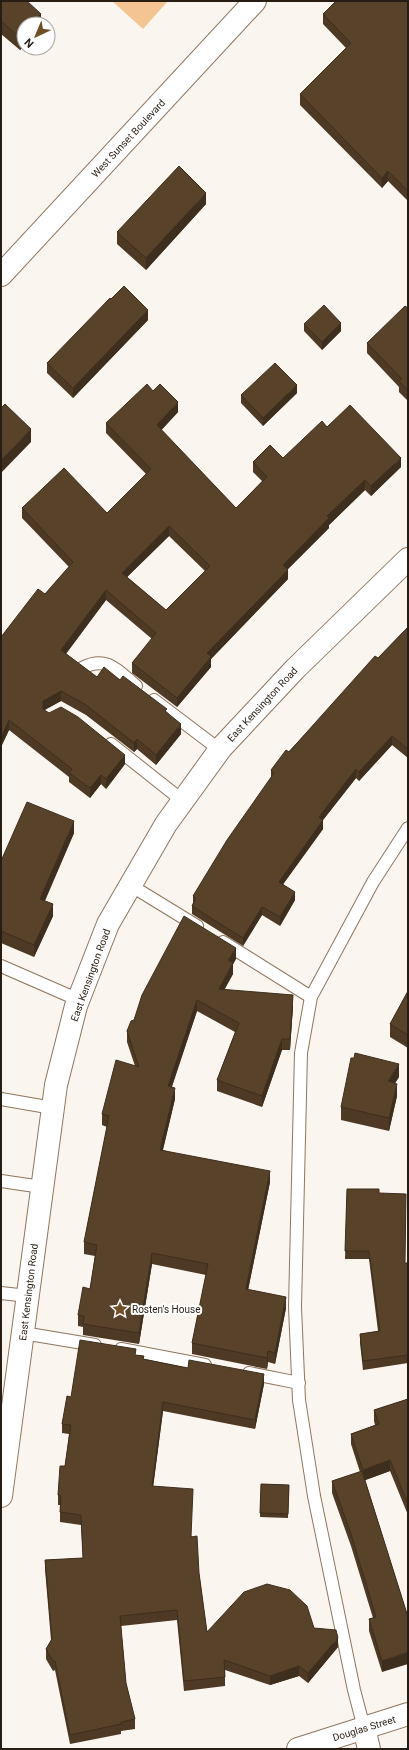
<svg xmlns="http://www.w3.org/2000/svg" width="409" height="1750" font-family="Roboto,sans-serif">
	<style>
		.green { fill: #f5c493 }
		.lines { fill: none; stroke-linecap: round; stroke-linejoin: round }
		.service-casing { stroke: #8f765c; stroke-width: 14 }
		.minor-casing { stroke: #8f765c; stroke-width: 24 }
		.primary-casing { stroke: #8f765c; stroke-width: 24 }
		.service { stroke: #fff; stroke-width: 12 }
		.minor { stroke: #fff; stroke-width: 22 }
		.primary { stroke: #fff; stroke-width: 22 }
		.wall { fill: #4d3924; fill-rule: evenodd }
		.shaded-wall { fill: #3e2e1d }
		.building { fill: #59422a; stroke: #3e2e1d; fill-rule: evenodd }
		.labels { text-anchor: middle; stroke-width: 4; stroke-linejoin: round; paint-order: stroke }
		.street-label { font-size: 10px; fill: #281d13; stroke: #fff }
		.poi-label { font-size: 10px; fill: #281d13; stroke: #fff; text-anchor: start }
	</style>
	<rect width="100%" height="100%" fill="#fbf5f0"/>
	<!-- green -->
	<path class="green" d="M 112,1 L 168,1 L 143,29 Z"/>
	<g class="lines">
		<defs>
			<path id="service" d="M 82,668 C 107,655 118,671 136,686
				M 154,700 L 220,750
				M 111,744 L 183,801
				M 130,885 L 197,926
				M 223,942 L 311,997
				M 1,966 L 79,1000
				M 1,1099 L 53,1108
				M 1,1181 L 42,1187
				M 1,1293 L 28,1296
				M 23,1333 L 95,1345
				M 121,1349 L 205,1365
				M 249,1373 L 299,1383
				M 364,1728 L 354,1690 L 314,1496 L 299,1400 L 295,1307 L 301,1053 L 311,997 L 373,882 L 408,828"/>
			<path id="minor" d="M 1,1496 L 56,1085 L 76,1006 L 108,924 L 166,824 L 221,748 L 295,669 L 408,559
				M 364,1728 L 369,1749
				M 298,1749 L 408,1714"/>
			<path id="primary" d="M 1,275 L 255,1"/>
		</defs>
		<!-- service casing -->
		<use href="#service" class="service-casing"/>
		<!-- minor casing -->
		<use href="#minor" class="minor-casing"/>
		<!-- primary casing -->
		<use href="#primary" class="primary-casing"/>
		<!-- service -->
		<use href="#service" class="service"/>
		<!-- minor -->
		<use href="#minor" class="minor"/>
		<!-- primary -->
		<use href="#primary" class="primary"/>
	</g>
	<!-- wall -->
	<path class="wall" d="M 1,1 L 41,24 L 24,24 L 24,46 L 20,50 L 1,34 Z
		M 408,1 L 408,201 L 388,181 L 382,188 L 300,105 L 300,94 L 346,48 L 323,24 L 323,14 Z
		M 206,204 L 146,270 L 117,244 L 117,232 Z
		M 111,299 L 148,320 L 73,398 L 47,373 L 47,363 Z
		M 408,308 L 408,401 L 399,392 L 399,387 L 367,353 L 367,343 Z
		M 304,324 L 341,331 L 322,350 L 304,331 Z
		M 153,391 L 178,412 L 161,430 L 236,508 L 262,481 L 253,472 L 253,462 L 283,458 L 327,427 L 401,467 L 371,496 L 365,490 L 329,525 L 329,528 L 288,569 L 288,579 L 211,659 L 211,667 L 177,707 L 132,673 L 132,663 L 152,639 L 106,600 L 66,654 L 97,677 L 120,680 L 167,712 L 181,734 L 156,765 L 137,749 L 134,752 L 86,715 L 61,701 L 44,710 L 125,764 L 106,789 L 101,784 L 90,798 L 69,782 L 69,777 L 9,730 L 1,747 L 1,637 L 45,594 L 69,567 L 22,518 L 22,508 L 107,513 L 146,474 L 106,433 L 106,423 ZM 169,536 L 205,571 L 166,610 L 127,577 Z
		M 297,393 L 263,426 L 241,403 L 241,395 Z
		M 408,627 L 408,758 L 392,745 L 359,781 L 356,778 L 323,820 L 323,829 L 283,884 L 295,900 L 280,926 L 262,915 L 243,946 L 192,914 L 192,906 L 193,903 L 193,896 L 271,779 L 271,770 Z
		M 74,833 L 45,901 L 53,916 L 34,957 L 1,943 L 1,861 Z
		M 236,959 L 233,964 L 233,974 L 224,989 L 293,1006 L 290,1050 L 282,1050 L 262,1107 L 217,1091 L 217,1080 L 235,1032 L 197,1011 L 172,1087 L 175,1099 L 163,1150 L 270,1182 L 248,1290 L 286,1308 L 275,1364 L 268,1362 L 267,1369 L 192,1354 L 192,1343 L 206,1275 L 152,1264 L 139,1344 L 83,1335 L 83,1327 L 78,1326 L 78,1315 L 90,1289 L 95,1256 L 84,1254 L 84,1242 L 107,1127 L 102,1125 L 102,1114 L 135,1066 L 127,1042 L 127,1031 L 134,1020 Z
		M 408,991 L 408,1048 L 390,1037 L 390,1024 Z
		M 399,1077 L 395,1083 L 397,1096 L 389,1131 L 341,1120 L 341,1107 Z
		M 347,1189 L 379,1193 L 405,1263 L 408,1263 L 408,1363 L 363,1370 L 360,1343 L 360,1334 L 378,1331 L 369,1259 L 345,1259 Z
		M 136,1355 L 144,1359 L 264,1384 L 255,1429 L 163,1411 L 153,1486 L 192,1537 L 199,1573 L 207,1632 L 314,1628 L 338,1647 L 308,1683 L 299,1676 L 270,1685 L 225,1670 L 225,1686 L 184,1691 L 177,1620 L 121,1626 L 126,1683 L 135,1719 L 135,1729 L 121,1731 L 121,1734 L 70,1744 L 55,1670 L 53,1671 L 46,1659 L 46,1649 L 51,1640 L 45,1569 L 45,1560 L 83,1558 L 81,1525 L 60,1522 L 60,1505 L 58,1505 L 58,1495 L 65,1466 L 69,1434 L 62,1433 L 62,1424 L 71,1397 Z
		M 408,1399 L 408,1515 L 390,1471 L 365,1480 L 408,1617 L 382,1672 L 369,1631 L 369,1619 L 373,1618 L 351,1546 L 332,1493 L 332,1481 L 360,1472 L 351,1444 L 351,1434 L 375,1425 L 374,1421 L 374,1410 Z
		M 261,1484 L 289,1485 L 288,1518 L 260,1517 Z"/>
	<!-- shaded-wall -->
	<path class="shaded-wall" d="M 41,14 L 41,24 L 32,24 Z
		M 24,33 L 24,46 L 20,50 L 20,38 Z
		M 388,171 L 388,181 L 382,188 L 382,178 Z
		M 206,193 L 206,204 L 146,270 L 146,258 Z
		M 148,310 L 148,320 L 73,398 L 73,388 Z
		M 341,323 L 341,331 L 322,350 L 322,342 Z
		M 297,385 L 297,393 L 263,426 L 263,418 Z
		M 178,402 L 178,412 L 157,435 L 157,425 Z
		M 31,429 L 31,442 L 1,473 L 1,460 Z
		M 401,458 L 401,467 L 371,496 L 371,486 Z
		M 365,480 L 365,490 L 329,525 L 329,528 L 283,574 L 283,565 L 327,516 Z
		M 169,526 L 169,536 L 122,582 L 122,573 Z
		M 288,570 L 288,579 L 211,659 L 211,667 L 177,707 L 177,698 L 207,653 Z
		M 106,590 L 106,600 L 61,660 L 61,650 Z
		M 61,691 L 61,701 L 43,711 L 43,701 Z
		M 9,720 L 9,730 L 1,747 L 1,738 Z
		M 181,724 L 181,734 L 156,765 L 156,755 Z
		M 392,736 L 392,745 L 359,781 L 359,772 Z
		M 137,739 L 137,749 L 134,752 L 134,743 Z
		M 125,755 L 125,764 L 106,789 L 106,779 Z
		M 356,769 L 356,778 L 323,820 L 323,829 L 279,890 L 279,882 L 319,817 Z
		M 101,775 L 101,784 L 90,798 L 90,788 Z
		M 74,821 L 74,833 L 40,911 L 40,899 Z
		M 295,892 L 295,900 L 280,926 L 280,917 Z
		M 53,904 L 53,916 L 34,957 L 34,945 Z
		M 262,907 L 262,915 L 243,946 L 243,938 Z
		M 236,948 L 236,959 L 233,964 L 233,974 L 219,1000 L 219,989 L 228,960 Z
		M 293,995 L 293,1006 L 290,1050 L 290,1039 Z
		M 197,1000 L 197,1011 L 168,1097 L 168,1086 Z
		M 282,1039 L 282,1050 L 262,1107 L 262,1096 Z
		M 399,1064 L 399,1077 L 388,1094 L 388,1081 Z
		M 397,1084 L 397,1096 L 389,1131 L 389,1118 Z
		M 175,1088 L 175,1099 L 160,1161 L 160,1150 Z
		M 270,1171 L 270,1182 L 246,1300 L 246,1289 Z
		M 152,1253 L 152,1264 L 139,1344 L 139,1333 Z
		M 286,1297 L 286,1308 L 275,1364 L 275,1353 Z
		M 268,1351 L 268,1362 L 267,1369 L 267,1358 Z
		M 264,1374 L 264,1384 L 255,1429 L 255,1420 Z
		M 163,1402 L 163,1411 L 152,1496 L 152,1486 Z
		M 390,1460 L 390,1471 L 363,1481 L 363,1470 Z
		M 338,1638 L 338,1647 L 308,1683 L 308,1673 Z
		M 408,1652 L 408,1664 L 382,1672 L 382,1661 Z
		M 299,1666 L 299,1676 L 270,1685 L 270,1676 Z"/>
	<!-- building -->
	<path class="building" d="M 1,1 L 27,1 L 41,14 L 32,24 L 24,24 L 24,33 L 20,38 L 1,21 Z
		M 336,1 L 408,1 L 408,191 L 388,171 L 382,178 L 300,94 L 351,43 L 323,14 Z
		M 179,166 L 206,193 L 146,258 L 117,232 Z
		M 124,286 L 148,310 L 73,388 L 47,363 L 110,298 L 111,299 Z
		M 324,305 L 341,323 L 322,342 L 304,324 Z
		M 405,306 L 408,308 L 408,390 L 399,381 L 402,379 L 367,343 Z
		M 275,363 L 297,385 L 263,418 L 241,395 Z
		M 147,384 L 153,391 L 160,384 L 178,402 L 157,425 L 236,508 L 267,477 L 253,462 L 270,445 L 283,458 L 322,421 L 327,427 L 350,405 L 401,458 L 371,486 L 365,480 L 327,516 L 329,518 L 283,565 L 288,570 L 207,653 L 211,657 L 177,698 L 132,663 L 156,633 L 106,590 L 61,650 L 97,677 L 104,667 L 120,680 L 123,676 L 167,709 L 165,711 L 181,724 L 156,755 L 137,739 L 134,743 L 86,705 L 61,691 L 43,701 L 43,709 L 49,713 L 61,707 L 78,717 L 125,755 L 106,779 L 101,775 L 90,788 L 69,773 L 72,769 L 9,720 L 1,738 L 1,637 L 38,589 L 45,594 L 73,562 L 22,508 L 64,468 L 107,513 L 151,469 L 106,423 ZM 169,526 L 210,566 L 166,610 L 122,573 Z
		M 5,404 L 31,429 L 1,460 L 1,408 Z
		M 408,627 L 408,749 L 392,736 L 359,772 L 356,769 L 319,817 L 323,820 L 279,882 L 295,892 L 280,917 L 262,907 L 243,938 L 192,906 L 196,898 L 193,896 L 227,840 L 274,773 L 271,770 L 286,750 L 289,752 L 375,656 L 378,658 Z
		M 27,802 L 74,821 L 40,899 L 53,904 L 34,945 L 1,931 L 1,861 Z
		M 184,916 L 236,948 L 228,960 L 233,963 L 219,989 L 293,995 L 290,1039 L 282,1039 L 262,1096 L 217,1080 L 239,1023 L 197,1000 L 168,1086 L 175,1088 L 160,1150 L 270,1171 L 246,1289 L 286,1297 L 275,1353 L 268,1351 L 267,1358 L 192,1343 L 208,1264 L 152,1253 L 139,1333 L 83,1324 L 84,1316 L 78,1315 L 83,1287 L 90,1289 L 97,1245 L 84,1242 L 109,1116 L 102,1114 L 116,1060 L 139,1067 L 127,1031 L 131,1021 L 134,1020 L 142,995 Z
		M 408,991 L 408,1035 L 390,1024 Z
		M 355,1053 L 399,1064 L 388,1081 L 397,1084 L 389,1118 L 341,1107 L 351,1058 L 354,1058 Z
		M 347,1189 L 379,1189 L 379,1193 L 406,1194 L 405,1263 L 408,1263 L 408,1355 L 363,1361 L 360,1334 L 380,1331 L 369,1251 L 345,1251 Z
		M 80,1340 L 136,1349 L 135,1355 L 144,1356 L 143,1359 L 188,1368 L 189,1360 L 264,1374 L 255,1420 L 163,1402 L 152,1486 L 193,1489 L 191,1537 L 197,1536 L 199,1573 L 207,1632 L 244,1592 L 267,1584 L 290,1590 L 307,1606 L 314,1628 L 336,1630 L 338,1638 L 308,1673 L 299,1666 L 270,1676 L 224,1660 L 225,1677 L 184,1681 L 177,1610 L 120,1616 L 126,1683 L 135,1719 L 121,1722 L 121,1724 L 70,1735 L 55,1661 L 53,1661 L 46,1649 L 52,1639 L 45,1560 L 83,1558 L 81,1515 L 60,1512 L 61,1496 L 58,1495 L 60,1466 L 65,1466 L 71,1425 L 62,1424 L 67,1396 L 71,1397 Z
		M 408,1399 L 408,1504 L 390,1460 L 363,1470 L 351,1434 L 379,1424 L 374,1410 Z
		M 362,1471 L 408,1617 L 408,1652 L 382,1661 L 369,1619 L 376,1617 L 351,1534 L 332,1481 Z
		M 261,1484 L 289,1485 L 288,1514 L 260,1513 Z"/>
	<!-- icons -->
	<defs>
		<symbol id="sight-bare" viewBox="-9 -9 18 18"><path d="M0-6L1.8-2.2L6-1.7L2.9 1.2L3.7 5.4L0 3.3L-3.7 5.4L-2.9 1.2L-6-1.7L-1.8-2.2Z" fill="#714e27" stroke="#fff" stroke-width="2.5" paint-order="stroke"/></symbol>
	</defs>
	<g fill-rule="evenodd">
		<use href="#sight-bare" x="109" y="1298" width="22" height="22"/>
	</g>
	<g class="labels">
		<!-- street labels -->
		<g class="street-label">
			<text transform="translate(128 138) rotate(-47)" y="4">West Sunset Boulevard</text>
			<text transform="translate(262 704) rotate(-47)" y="4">East Kensington Road</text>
			<text transform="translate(90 975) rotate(-70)" y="4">East Kensington Road</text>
			<text transform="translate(28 1292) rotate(-83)" y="4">East Kensington Road</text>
			<text transform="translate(364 1728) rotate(-17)" y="4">Douglas Street</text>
		</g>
		<!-- poi labels -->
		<g class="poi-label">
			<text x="132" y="1313">Rosten's House</text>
		</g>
	</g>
	<!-- border -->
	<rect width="409" height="1750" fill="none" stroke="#281d13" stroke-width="4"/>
	<!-- north arrow -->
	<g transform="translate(36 36) rotate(224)"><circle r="19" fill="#ffffff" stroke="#a9a5a1"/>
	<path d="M0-3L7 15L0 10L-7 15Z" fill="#714e27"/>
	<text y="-6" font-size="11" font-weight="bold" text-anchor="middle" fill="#281d13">N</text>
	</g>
</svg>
